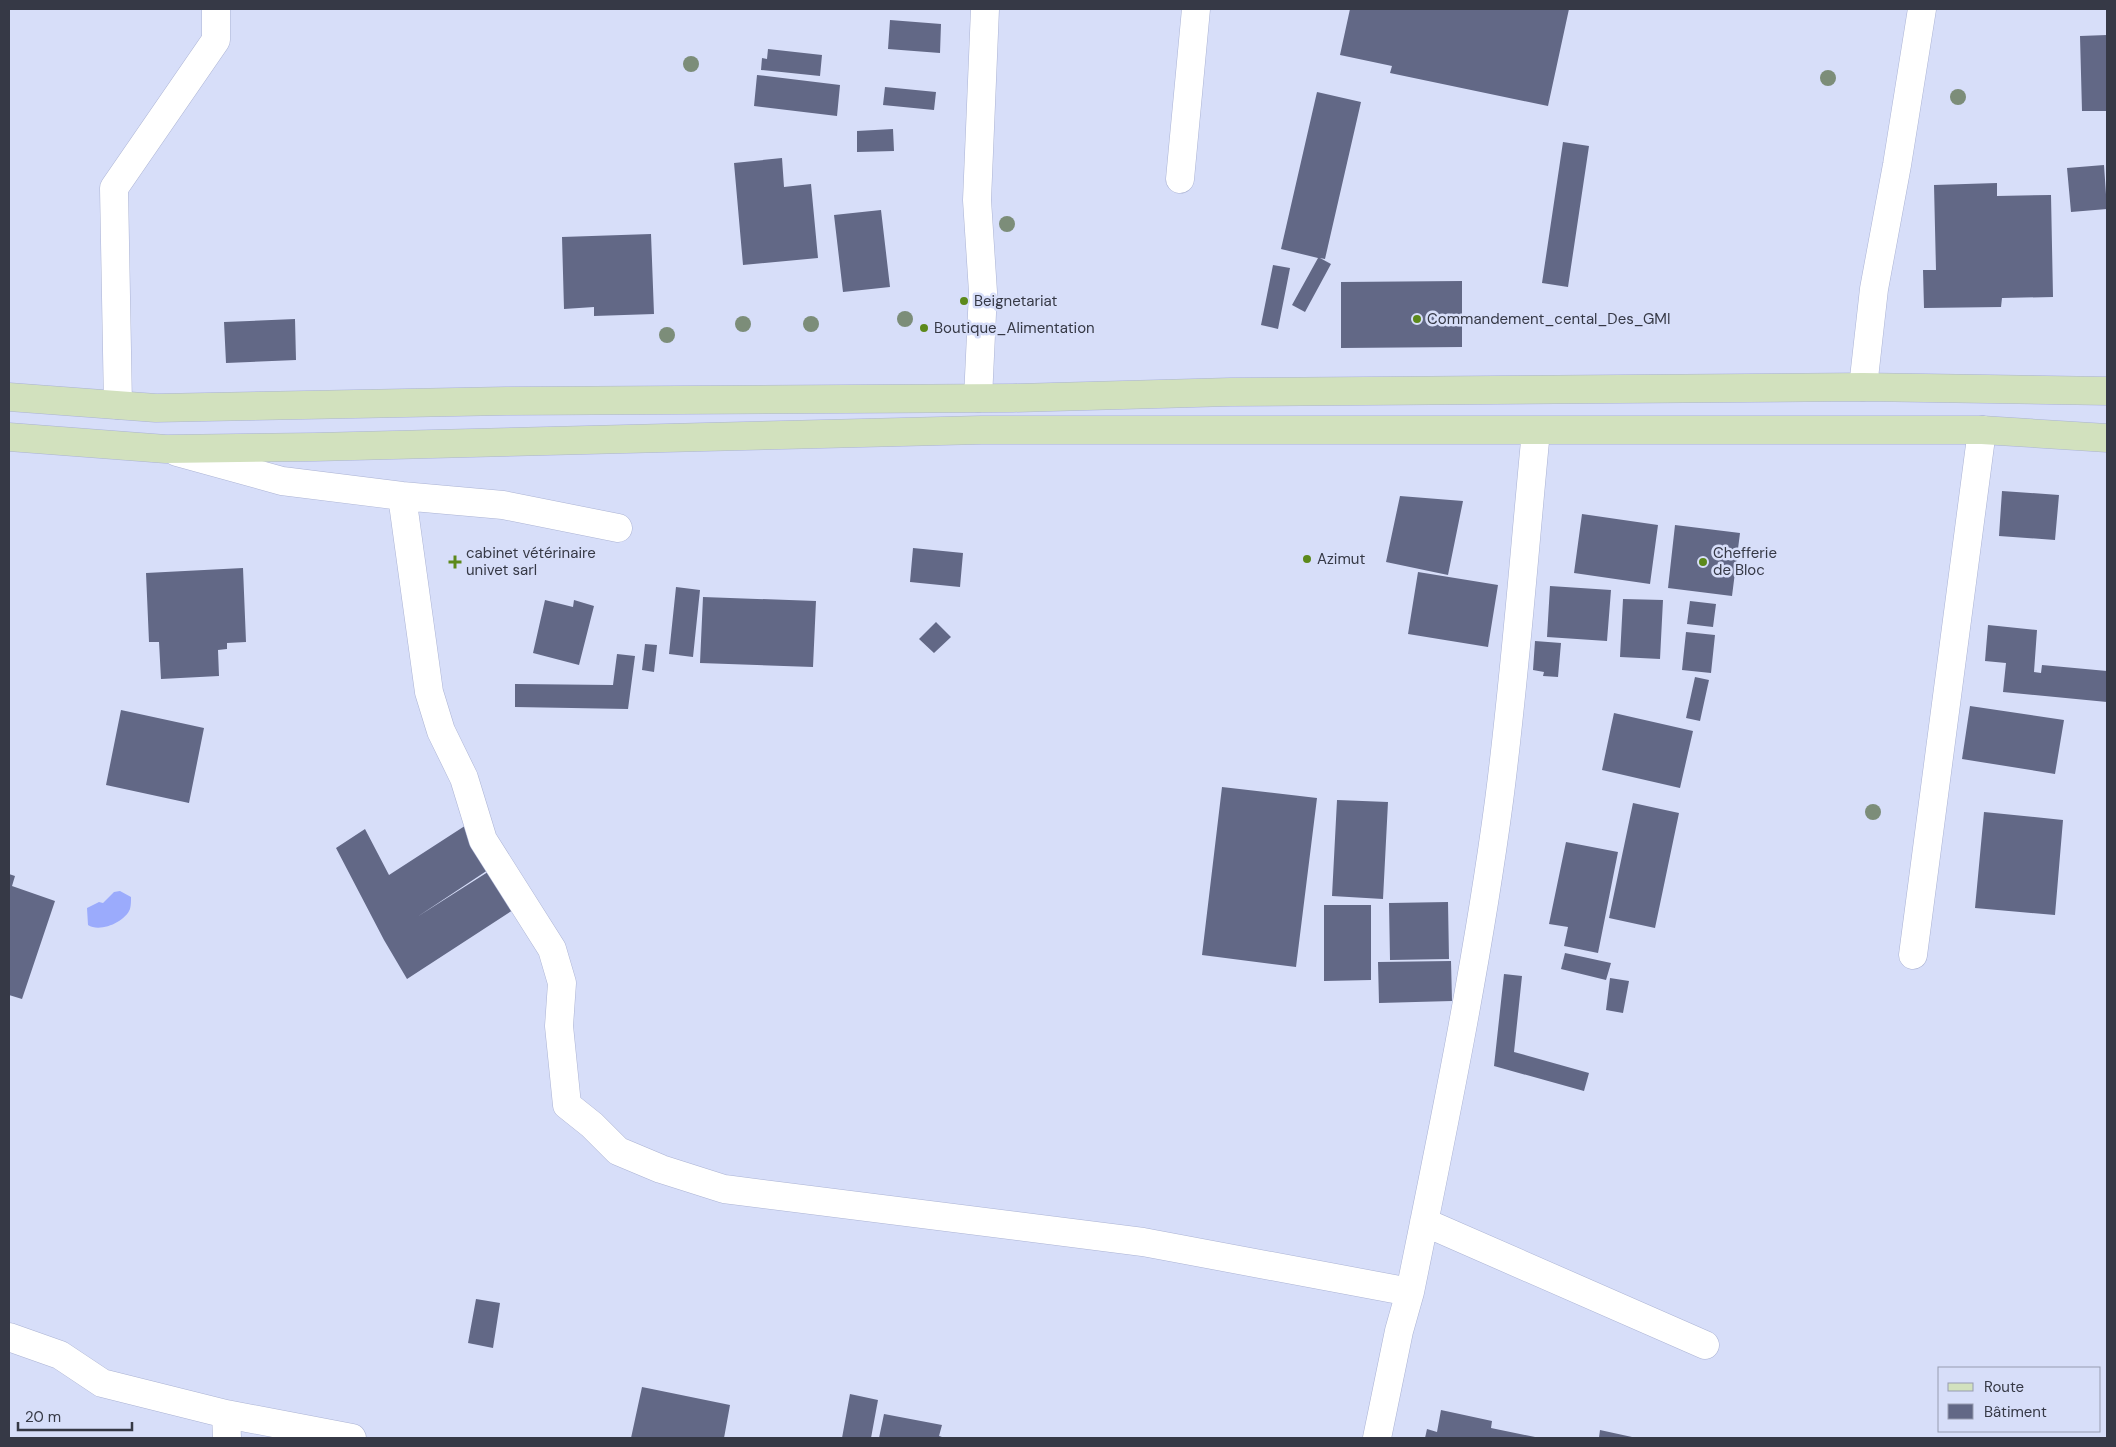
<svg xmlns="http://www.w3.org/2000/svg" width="2116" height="1447" font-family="'DM Sans',sans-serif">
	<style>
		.water { fill: #9babfc }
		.building { fill: #626886 }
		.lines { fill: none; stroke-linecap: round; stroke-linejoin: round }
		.street-casing { stroke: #abb3d4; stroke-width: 29 }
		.secondary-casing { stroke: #abb3d4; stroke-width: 29 }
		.street { stroke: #fff; stroke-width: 28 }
		.secondary { stroke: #d2e1be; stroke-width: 28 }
		.tree { fill: #7c8d79 }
		.poi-dot { fill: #5c891b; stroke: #d7def9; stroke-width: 2 }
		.labels { text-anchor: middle; stroke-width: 5; stroke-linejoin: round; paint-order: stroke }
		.poi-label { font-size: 15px; fill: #363946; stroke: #d7def9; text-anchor: start }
	</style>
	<rect width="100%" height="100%" fill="#d7def9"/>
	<!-- water -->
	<path class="water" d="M 120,891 L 131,897 C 131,901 131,905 130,909 C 125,922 100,933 88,925 L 87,908 L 99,902 L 103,903 L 114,892 Z"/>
	<!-- building -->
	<path class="building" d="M 1350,9 L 1569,9 L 1548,106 L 1390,73 L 1392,66 L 1340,55 Z
		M 890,20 L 941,24 L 940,53 L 888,49 Z
		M 2107,35 L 2107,111 L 2082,111 L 2080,36 Z
		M 768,49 L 822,55 L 820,76 L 761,70 L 762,58 L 767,59 Z
		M 757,75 L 840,85 L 837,116 L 754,106 Z
		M 885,87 L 936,92 L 934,110 L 883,105 Z
		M 1317,92 L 1361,102 L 1325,259 L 1320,258 L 1331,264 L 1305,312 L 1292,305 L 1318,258 L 1281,249 Z
		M 893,129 L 894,151 L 857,152 L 857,131 Z
		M 1563,142 L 1589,146 L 1568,287 L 1542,283 Z
		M 782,158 L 784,187 L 811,184 L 818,258 L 743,265 L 734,163 Z
		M 2104,165 L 2107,209 L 2071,212 L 2067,168 Z
		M 1997,183 L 1997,196 L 2051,195 L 2053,297 L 2002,298 L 2001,307 L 1924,308 L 1923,270 L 1936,270 L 1934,185 Z
		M 881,210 L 890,287 L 843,292 L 834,215 Z
		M 651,234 L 654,314 L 594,316 L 594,307 L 564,309 L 562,237 Z
		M 1273,265 L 1290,268 L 1278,329 L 1261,325 Z
		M 1462,281 L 1462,347 L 1341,348 L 1341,282 Z
		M 295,319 L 296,360 L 226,363 L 224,322 Z
		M 2002,491 L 2059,495 L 2055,540 L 1999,536 Z
		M 1400,496 L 1463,501 L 1448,575 L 1386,562 Z
		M 1582,514 L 1658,525 L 1650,584 L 1574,573 Z
		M 1675,525 L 1740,533 L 1732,596 L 1668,588 Z
		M 913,548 L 963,553 L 960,587 L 910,582 Z
		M 243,568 L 246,642 L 227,643 L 227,649 L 218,650 L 219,676 L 161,679 L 159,642 L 149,642 L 146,573 Z
		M 1418,572 L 1498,585 L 1488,647 L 1408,634 Z
		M 1550,586 L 1611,590 L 1607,641 L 1547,637 Z
		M 676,587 L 700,590 L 693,657 L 669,654 Z
		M 703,597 L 816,601 L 813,667 L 700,663 Z
		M 1623,599 L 1663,600 L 1660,659 L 1620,657 Z
		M 545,600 L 573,607 L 574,600 L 594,606 L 579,665 L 533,653 Z
		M 1690,601 L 1716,604 L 1713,627 L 1687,624 Z
		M 936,622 L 951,637 L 934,653 L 919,639 Z
		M 1988,625 L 2037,630 L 2034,672 L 2041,673 L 2042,665 L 2107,671 L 2107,702 L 2003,692 L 2006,663 L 1985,661 Z
		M 1686,632 L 1715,635 L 1711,673 L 1682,670 Z
		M 1535,641 L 1561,643 L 1558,677 L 1543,676 L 1544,672 L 1533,670 Z
		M 645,644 L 657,645 L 654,672 L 642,670 Z
		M 617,654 L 635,656 L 628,709 L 515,707 L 515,684 L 613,685 Z
		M 1695,677 L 1709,680 L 1700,721 L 1686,718 Z
		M 1970,706 L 2064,720 L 2055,774 L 1962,759 Z
		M 121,710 L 204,728 L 189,803 L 106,785 Z
		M 1614,713 L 1693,731 L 1680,788 L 1602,770 Z
		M 1222,787 L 1317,798 L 1296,967 L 1202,955 Z
		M 1337,800 L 1388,802 L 1383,899 L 1332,896 Z
		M 1633,803 L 1679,813 L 1655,928 L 1609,918 Z
		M 1984,812 L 2063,820 L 2055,915 L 1975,908 Z
		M 474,820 L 497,864 L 417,917 L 491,870 L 516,908 L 407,979 L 384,940 L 336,848 L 365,829 L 389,875 Z
		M 1566,842 L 1618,852 L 1598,953 L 1564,946 L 1568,927 L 1549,924 Z
		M 9,874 L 15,876 L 12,886 L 55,901 L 22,999 L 9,995 Z
		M 1448,902 L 1449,959 L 1390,960 L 1389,903 Z
		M 1324,905 L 1371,905 L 1371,980 L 1324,981 Z
		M 1565,953 L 1611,963 L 1606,980 L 1561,969 Z
		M 1451,961 L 1452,1001 L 1379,1003 L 1378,962 Z
		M 1504,974 L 1522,976 L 1514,1052 L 1589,1073 L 1584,1091 L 1494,1066 Z
		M 1610,978 L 1629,981 L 1623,1013 L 1606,1010 Z
		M 476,1299 L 500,1303 L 493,1348 L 468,1343 Z
		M 642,1387 L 730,1405 L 724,1438 L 631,1438 Z
		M 850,1394 L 878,1400 L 871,1438 L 842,1438 Z
		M 1441,1410 L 1492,1421 L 1491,1428 L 1540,1438 L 1425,1438 L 1427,1429 L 1437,1432 Z
		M 884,1414 L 942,1425 L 939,1436 L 945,1438 L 879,1438 Z
		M 1600,1430 L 1632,1437 L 1632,1438 L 1599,1438 Z"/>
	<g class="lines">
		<defs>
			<path id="street" d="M 1180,179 L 1196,9
				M 1863,387 L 1874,289 L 1897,165 L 1922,9
				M 978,398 L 983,292 L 977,200 L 985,9
				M 118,405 L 114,188 L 216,40 L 216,9
				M 177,452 L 282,481 L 402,496 L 503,505 L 618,528
				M 402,496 L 429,692 L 441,731 L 464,778 L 483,840 L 552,949 L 562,983 L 559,1026 L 567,1105 L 592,1125 L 618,1151 L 661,1169 L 724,1189 L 1143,1242 L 1410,1292
				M 1913,955 L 1982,430
				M 1424,1222 L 1705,1345
				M 9,1337 L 60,1355 L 102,1383 L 226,1414
				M 227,1438 L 226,1414 L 352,1438
				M 1377,1438 L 1399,1331 L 1410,1292 C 1443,1129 1477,966 1499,801 C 1515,678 1524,554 1536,431"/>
			<path id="secondary" d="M 9,397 L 156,408 L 506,401 L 1013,398 L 1230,392 L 1863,387 L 2107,391
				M 9,437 L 166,449 L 315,447 L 981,430 L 1982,430 L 2107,438"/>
		</defs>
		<!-- street casing -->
		<use href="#street" class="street-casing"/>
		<!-- secondary casing -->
		<use href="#secondary" class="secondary-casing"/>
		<!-- street -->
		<use href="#street" class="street"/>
		<!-- secondary -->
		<use href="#secondary" class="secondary"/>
	</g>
	<!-- trees -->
	<g class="tree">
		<circle cx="691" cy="64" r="8"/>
		<circle cx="1828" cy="78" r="8"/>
		<circle cx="1958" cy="97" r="8"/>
		<circle cx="1007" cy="224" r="8"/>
		<circle cx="905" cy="319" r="8"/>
		<circle cx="743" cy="324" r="8"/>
		<circle cx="811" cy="324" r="8"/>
		<circle cx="667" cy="335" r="8"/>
		<circle cx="1873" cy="812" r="8"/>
	</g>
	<!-- markers -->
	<g class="poi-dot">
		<circle cx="964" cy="301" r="5"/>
		<circle cx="1417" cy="319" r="5"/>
		<circle cx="924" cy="328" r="5"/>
		<circle cx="1307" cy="559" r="5"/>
		<path d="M452.5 554.5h5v5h5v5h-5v5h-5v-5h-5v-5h5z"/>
		<circle cx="1703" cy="562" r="5"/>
	</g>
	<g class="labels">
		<!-- poi labels -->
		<g class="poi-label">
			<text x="974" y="306">Beignetariat</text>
			<text x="1427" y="324">Commandement_cental_Des_GMI</text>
			<text x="934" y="333">Boutique_Alimentation</text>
			<text x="466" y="558">cabinet vétérinaire<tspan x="466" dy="17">univet sarl</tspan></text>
			<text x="1713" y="558">Chefferie<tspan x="1713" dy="17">de Bloc</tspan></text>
			<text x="1317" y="564">Azimut</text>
		</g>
	</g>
	<!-- border -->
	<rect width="2116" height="1447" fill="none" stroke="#363946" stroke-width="20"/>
	<!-- legend -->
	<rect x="1938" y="1367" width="162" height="65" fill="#d7def9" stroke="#979cb1"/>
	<rect x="1948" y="1383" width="25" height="8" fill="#d2e1be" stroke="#979cb1"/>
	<text x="1984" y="1392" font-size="15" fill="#363946">Route</text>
	<rect x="1948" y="1404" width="25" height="15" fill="#626886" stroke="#979cb1"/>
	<text x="1984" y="1417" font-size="15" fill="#363946">Bâtiment</text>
	<!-- scale -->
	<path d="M18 1422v8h114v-8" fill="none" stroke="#363946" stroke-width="2.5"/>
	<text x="25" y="1422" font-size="15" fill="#363946" stroke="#d7def9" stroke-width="4" paint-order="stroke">20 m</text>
</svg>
